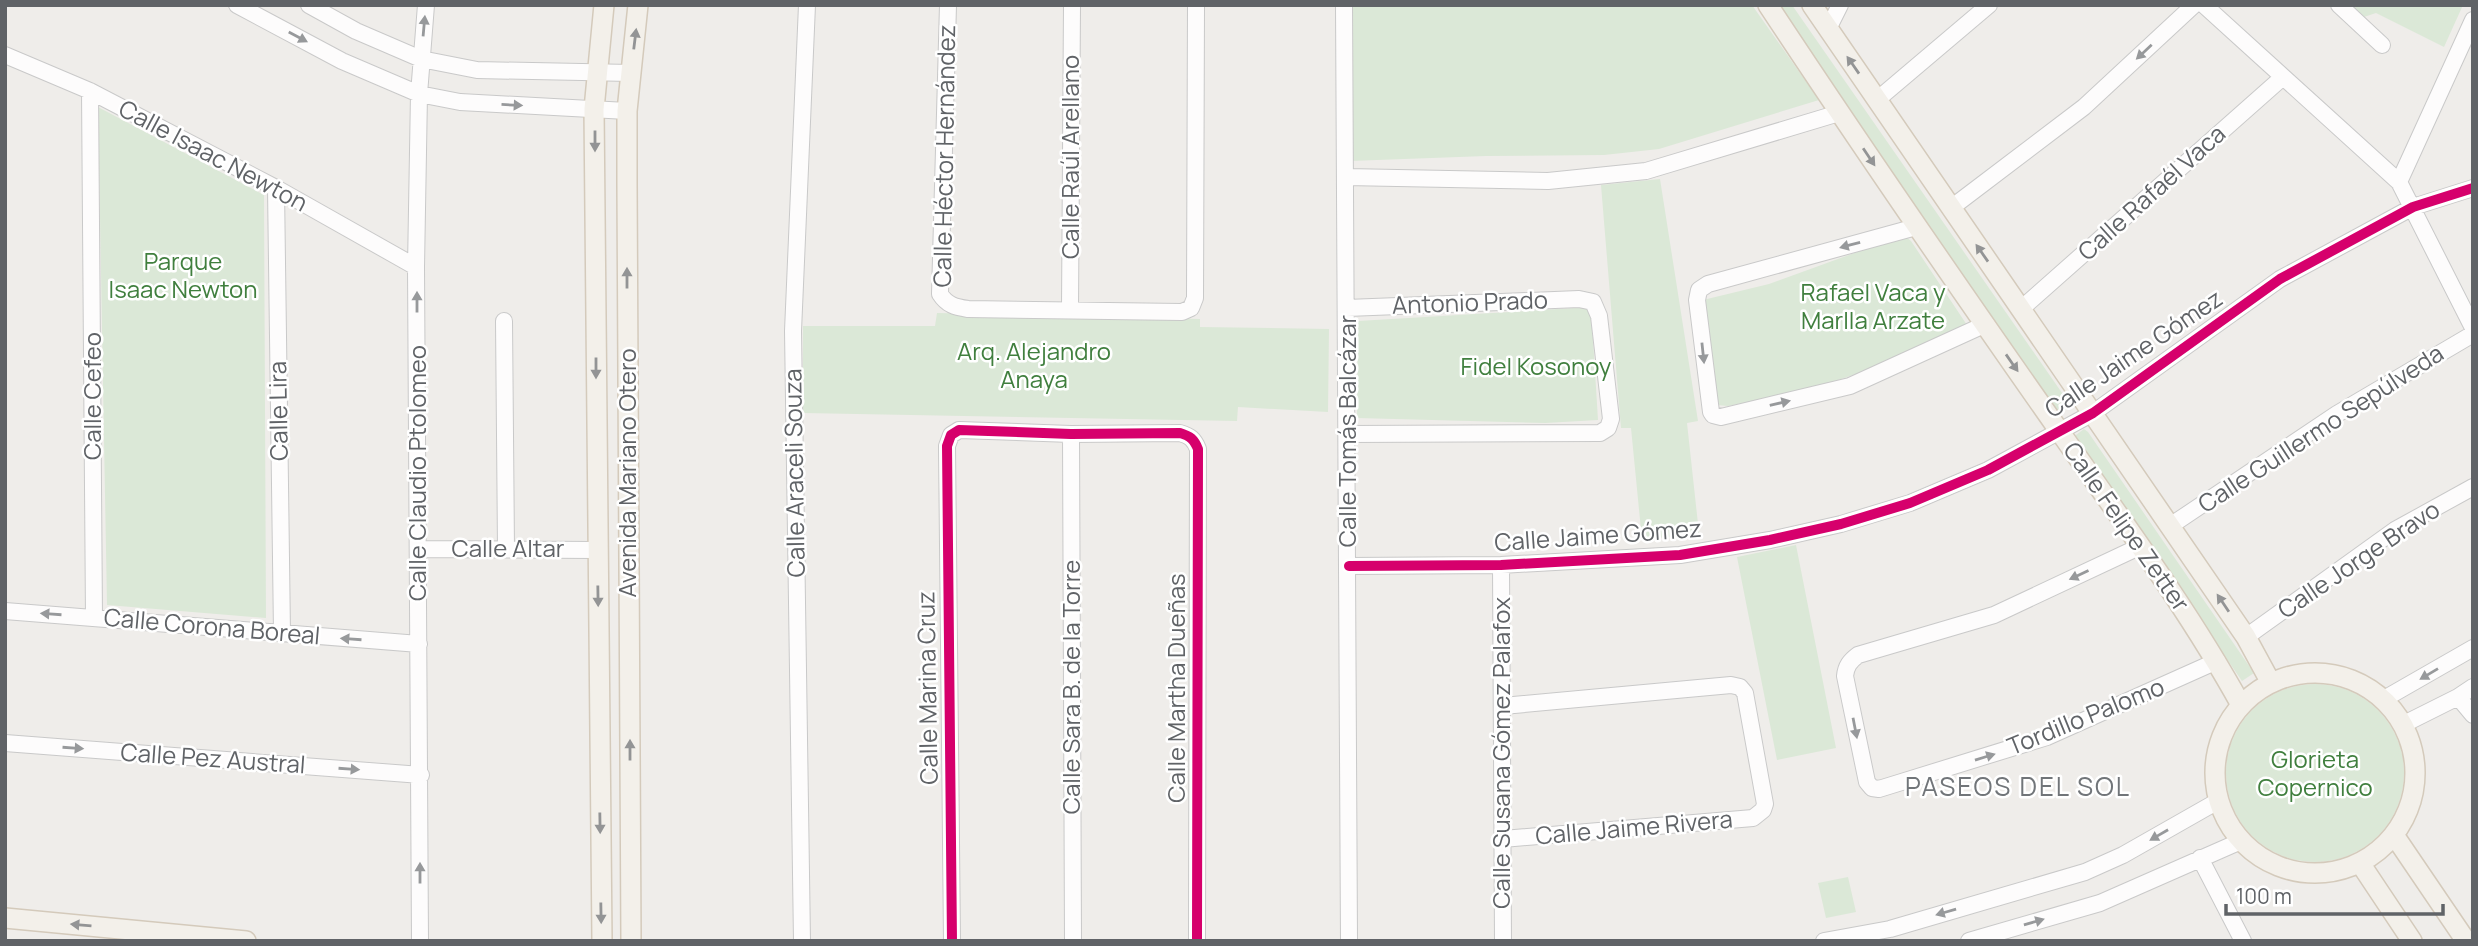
<svg xmlns="http://www.w3.org/2000/svg" width="2478" height="946" font-family="Manrope,sans-serif">
	<style>
		.green { fill: #dbe8d7 }
		.lines { fill: none; stroke-linecap: round; stroke-linejoin: round }
		.minor-casing { stroke: #c9c9c9; stroke-width: 18 }
		.major-casing { stroke: #d4cabb; stroke-width: 22 }
		.minor { stroke: #fdfcfc; stroke-width: 16 }
		.major { stroke: #f3f0ea; stroke-width: 19 }
		.cycleway-casing { stroke: #fff; stroke-width: 15 }
		.cycleway { stroke: #d6006c; stroke-width: 10 }
		.oneway { fill: #97999b }
		.oneway2 { fill: #939495 }
		.labels { text-anchor: middle; stroke-width: 5; stroke-linejoin: round; paint-order: stroke }
		.street-label { font-size: 24px; fill: #606367; stroke: #fff }
		.park-label { font-size: 24px; fill: #407f3e; stroke: #fff }
		.neighbourhood-label { font-size: 26px; letter-spacing: 2px; fill: #717579; stroke: #fff }
	</style>
	<rect width="100%" height="100%" fill="#efedea"/>
	<!-- green -->
	<path class="green" d="M 1351,5 L 1752,5 L 1819,100 L 1659,149 L 1604,155 L 1486,156 L 1350,161 Z
		M 1776,5 L 1792,5 L 2069,403 L 2065,411 L 2057,411 Z
		M 2352,5 L 2463,5 L 2444,47 L 2376,13 L 2364,17 Z
		M 98,107 L 264,195 L 266,618 L 107,605 Z
		M 1660,179 L 1698,421 L 1687,423 L 1699,533 L 1642,540 L 1631,428 L 1621,428 L 1601,185 Z
		M 1904,235 L 1911,241 L 1967,325 L 1895,361 L 1817,387 L 1728,406 L 1717,405 L 1703,300 L 1769,284 Z
		M 1591,307 L 1598,420 L 1545,423 L 1357,418 L 1358,321 Z
		M 937,313 L 1200,319 L 1200,327 L 1329,329 L 1328,412 L 1238,407 L 1237,421 L 803,413 L 803,326 L 935,326 Z
		M 2084,429 L 2088,432 L 2254,673 L 2242,681 L 2076,440 L 2076,435 Z
		M 1796,545 L 1836,748 L 1777,760 L 1737,557 Z
		M2226 773a89 89 0 1 1 178 0a89 89 0 1 1-178 0Z
		M 1848,877 L 1856,912 L 1826,918 L 1818,883 Z"/>
	<g class="lines">
		<defs>
			<path id="minor" d="M 237,5 L 342,61 L 419,94 L 460,102 L 627,111
				M 309,5 L 356,31 L 421,59 L 477,70 L 631,73
				M 948,5 L 940,294 C 947,305 955,307 968,309 L 1182,312 L 1191,308 L 1195,298 L 1196,5
				M 1344,5 L 1349,941
				M 2204,5 L 2399,182 L 2473,328
				M 2339,5 L 2382,45
				M 1828,29 L 1840,5
				M 5,55 L 90,91 L 276,188 L 416,267
				M 90,91 L 94,618
				M 1878,99 L 1989,5
				M 1346,177 L 1548,181 L 1646,171 L 1839,113
				M 2399,182 L 2473,20
				M 276,188 L 282,633
				M 1951,208 L 2084,107 L 2194,5
				M 1916,227 L 1708,284 L 1699,290 L 1697,300 L 1711,412 L 1713,415 L 1721,417 L 1850,386 L 1986,324
				M 1070,308 L 1072,5
				M 1347,308 L 1579,299 L 1593,302 L 1599,316 L 1611,419 L 1608,428 L 1600,433 L 1348,434
				M 2021,309 L 2283,77
				M 504,321 L 506,549
				M 1071,434 L 1073,941
				M 2170,526 L 2337,414 L 2473,334
				M 2141,546 L 1994,615 L 1858,655 C 1850,661 1846,666 1845,676 L 1867,782 L 1872,788 L 1879,789 L 2047,737 L 2217,661
				M 419,549 L 597,550
				M 1501,565 L 1503,941
				M 1349,566 L 1501,565 L 1680,555 L 1770,540 L 1841,524 L 1910,503 L 1988,470 L 2093,413 L 2280,279 L 2413,207 L 2473,188
				M 5,611 L 419,644
				M 2246,637 L 2395,530 L 2473,487
				M 2458,697 L 2473,715
				M 2384,699 L 2473,648
				M 2404,724 L 2458,697 L 2473,687
				M 5,743 L 421,775
				M 1503,839 L 1753,818 L 1763,810 L 1765,804 L 1745,693 L 1740,687 L 1731,685 L 1503,706
				M 2200,858 L 2243,941
				M 420,941 L 416,267 L 419,94 L 426,5
				M 802,941 L 793,331 L 807,5
				M 952,941 L 947,446 L 951,435 L 959,430 L 1071,434 L 1180,433 C 1190,436 1194,439 1198,449 L 1197,941
				M 1824,941 L 1890,929 L 2085,872 L 2123,855 L 2218,801
				M 1969,941 L 2100,903 L 2241,841"/>
			<path id="major" d="M 1768,5 C 1863,149 1961,291 2060,432 C 2123,522 2188,609 2241,705
				M 1812,5 L 2246,637 L 2271,683
				M2215 773a100 100 0 1 1 200 0a100 100 0 1 1-200 0Z
				M 2394,835 L 2466,941
				M 2360,863 L 2412,941
				M 5,918 L 246,941
				M 602,941 L 594,109 L 604,5
				M 631,941 L 627,183 L 627,111 L 638,5"/>
		</defs>
		<!-- minor casing -->
		<use href="#minor" class="minor-casing"/>
		<!-- major casing -->
		<use href="#major" class="major-casing"/>
		<!-- minor -->
		<use href="#minor" class="minor"/>
		<!-- major -->
		<use href="#major" class="major"/>
		<defs>
			<path id="cycleway" d="M 1349,566 L 1501,565 L 1680,555 L 1770,540 L 1841,524 L 1910,503 L 1988,470 L 2093,413 L 2280,279 L 2413,207 L 2473,188
				M 952,941 L 947,446 L 951,435 L 959,430 L 1071,434 L 1180,433 C 1190,436 1194,439 1198,449 L 1197,941"/>
		</defs>
		<!-- cycleway casing -->
		<use href="#cycleway" class="cycleway-casing"/>
		<!-- cycleway -->
		<use href="#cycleway" class="cycleway"/>
	</g>
	<!-- one-way arrows -->
	<defs><path id="oneway-solid" d="M-6-.8H1V-3.2L6.5 0L1 3.2V.8H-6Z" transform="scale(1.75)"/></defs>
	<g class="oneway">
		<use href="#oneway-solid" transform="translate(424 26) rotate(-85)"/>
		<use href="#oneway-solid" transform="translate(298 37) rotate(28)"/>
		<use href="#oneway-solid" transform="translate(2144 52) rotate(137)"/>
		<use href="#oneway-solid" transform="translate(512 105) rotate(3)"/>
		<use href="#oneway-solid" transform="translate(1850 245) rotate(165)"/>
		<use href="#oneway-solid" transform="translate(417 302) rotate(-90)"/>
		<use href="#oneway-solid" transform="translate(1703 353) rotate(84)"/>
		<use href="#oneway-solid" transform="translate(1780 403) rotate(-13)"/>
		<use href="#oneway-solid" transform="translate(2079 575) rotate(155)"/>
		<use href="#oneway-solid" transform="translate(51 614) rotate(-176)"/>
		<use href="#oneway-solid" transform="translate(351 639) rotate(-176)"/>
		<use href="#oneway-solid" transform="translate(2429 674) rotate(149)"/>
		<use href="#oneway-solid" transform="translate(1855 728) rotate(79)"/>
		<use href="#oneway-solid" transform="translate(73 748) rotate(4)"/>
		<use href="#oneway-solid" transform="translate(1985 757) rotate(-17)"/>
		<use href="#oneway-solid" transform="translate(349 769) rotate(4)"/>
		<use href="#oneway-solid" transform="translate(2159 835) rotate(150)"/>
		<use href="#oneway-solid" transform="translate(420 873) rotate(-90)"/>
		<use href="#oneway-solid" transform="translate(1946 912) rotate(164)"/>
		<use href="#oneway-solid" transform="translate(2034 922) rotate(-16)"/>
	</g>
	<g class="oneway2">
		<use href="#oneway-solid" transform="translate(635 39) rotate(-83)"/>
		<use href="#oneway-solid" transform="translate(1853 65) rotate(-125)"/>
		<use href="#oneway-solid" transform="translate(595 141) rotate(90)"/>
		<use href="#oneway-solid" transform="translate(1869 157) rotate(56)"/>
		<use href="#oneway-solid" transform="translate(1982 253) rotate(-125)"/>
		<use href="#oneway-solid" transform="translate(627 278) rotate(-90)"/>
		<use href="#oneway-solid" transform="translate(2012 363) rotate(55)"/>
		<use href="#oneway-solid" transform="translate(596 368) rotate(90)"/>
		<use href="#oneway-solid" transform="translate(598 596) rotate(89)"/>
		<use href="#oneway-solid" transform="translate(2223 603) rotate(-124)"/>
		<use href="#oneway-solid" transform="translate(630 750) rotate(-90)"/>
		<use href="#oneway-solid" transform="translate(600 823) rotate(89)"/>
		<use href="#oneway-solid" transform="translate(601 913) rotate(89)"/>
		<use href="#oneway-solid" transform="translate(81 925) rotate(-175)"/>
	</g>
	<g class="labels">
		<!-- street labels -->
		<g class="street-label">
			<text transform="translate(213 156) rotate(28)" y="8">Calle Isaac Newton</text>
			<text transform="translate(945 156) rotate(-89)" y="8">Calle Héctor Hernández</text>
			<text transform="translate(1071 157) rotate(-90)" y="8">Calle Raúl Arellano</text>
			<text transform="translate(2152 193) rotate(-42)" y="8">Calle Rafaél Vaca</text>
			<text transform="translate(1470 303) rotate(-2)" y="8">Antonio Prado</text>
			<text transform="translate(2134 354) rotate(-34)" y="8">Calle Jaime Gómez</text>
			<text transform="translate(93 396) rotate(-90)" y="8">Calle Cefeo</text>
			<text transform="translate(279 411) rotate(-91)" y="8">Calle Lira</text>
			<text transform="translate(2321 429) rotate(-33)" y="8">Calle Guillermo Sepúlveda</text>
			<text transform="translate(1348 431) rotate(-90)" y="8">Calle Tomás Balcázar</text>
			<text transform="translate(418 473) rotate(-90)" y="8">Calle Claudio Ptolomeo</text>
			<text transform="translate(628 473) rotate(-90)" y="8">Avenida Mariano Otero</text>
			<text transform="translate(795 473) rotate(-91)" y="8">Calle Araceli Souza</text>
			<text transform="translate(2126 527) rotate(55)" y="8">Calle Felipe Zetter</text>
			<text transform="translate(1598 536) rotate(-4)" y="8">Calle Jaime Gómez</text>
			<text x="508" y="557">Calle Altar</text>
			<text transform="translate(2359 560) rotate(-34)" y="8">Calle Jorge Bravo</text>
			<text transform="translate(212 627) rotate(5)" y="8">Calle Corona Boreal</text>
			<text transform="translate(1072 687) rotate(-90)" y="8">Calle Sara B. de la Torre</text>
			<text transform="translate(928 688) rotate(-91)" y="8">Calle Marina Cruz</text>
			<text transform="translate(1177 688) rotate(-90)" y="8">Calle Martha Dueñas</text>
			<text transform="translate(2086 717) rotate(-22)" y="8">Tordillo Palomo</text>
			<text transform="translate(1502 753) rotate(-90)" y="8">Calle Susana Gómez Palafox</text>
			<text transform="translate(213 759) rotate(4)" y="8">Calle Pez Austral</text>
			<text transform="translate(1634 828) rotate(-5)" y="8">Calle Jaime Rivera</text>
		</g>
		<!-- park labels -->
		<g class="park-label">
			<text x="183" y="270">Parque<tspan x="183" dy="28">Isaac Newton</tspan></text>
			<text x="1873" y="301">Rafael Vaca y<tspan x="1873" dy="28">Marlla Arzate</tspan></text>
			<text x="1034" y="360">Arq. Alejandro<tspan x="1034" dy="28">Anaya</tspan></text>
			<text x="1536" y="375">Fidel Kosonoy</text>
			<text x="2315" y="768">Glorieta<tspan x="2315" dy="28">Copernico</tspan></text>
		</g>
		<!-- neighbourhood labels -->
		<g class="neighbourhood-label">
			<text x="2018" y="796">PASEOS DEL SOL</text>
		</g>
	</g>
	<!-- border -->
	<rect width="2478" height="946" fill="none" stroke="#606367" stroke-width="14"/>
	<!-- scale -->
	<path d="M2226 904v10h217v-10" fill="none" stroke="#606367" stroke-width="3.5"/>
	<text x="2236" y="904" font-size="21" fill="#606367" stroke="#ffffff" stroke-width="5" paint-order="stroke">100 m</text>
</svg>
